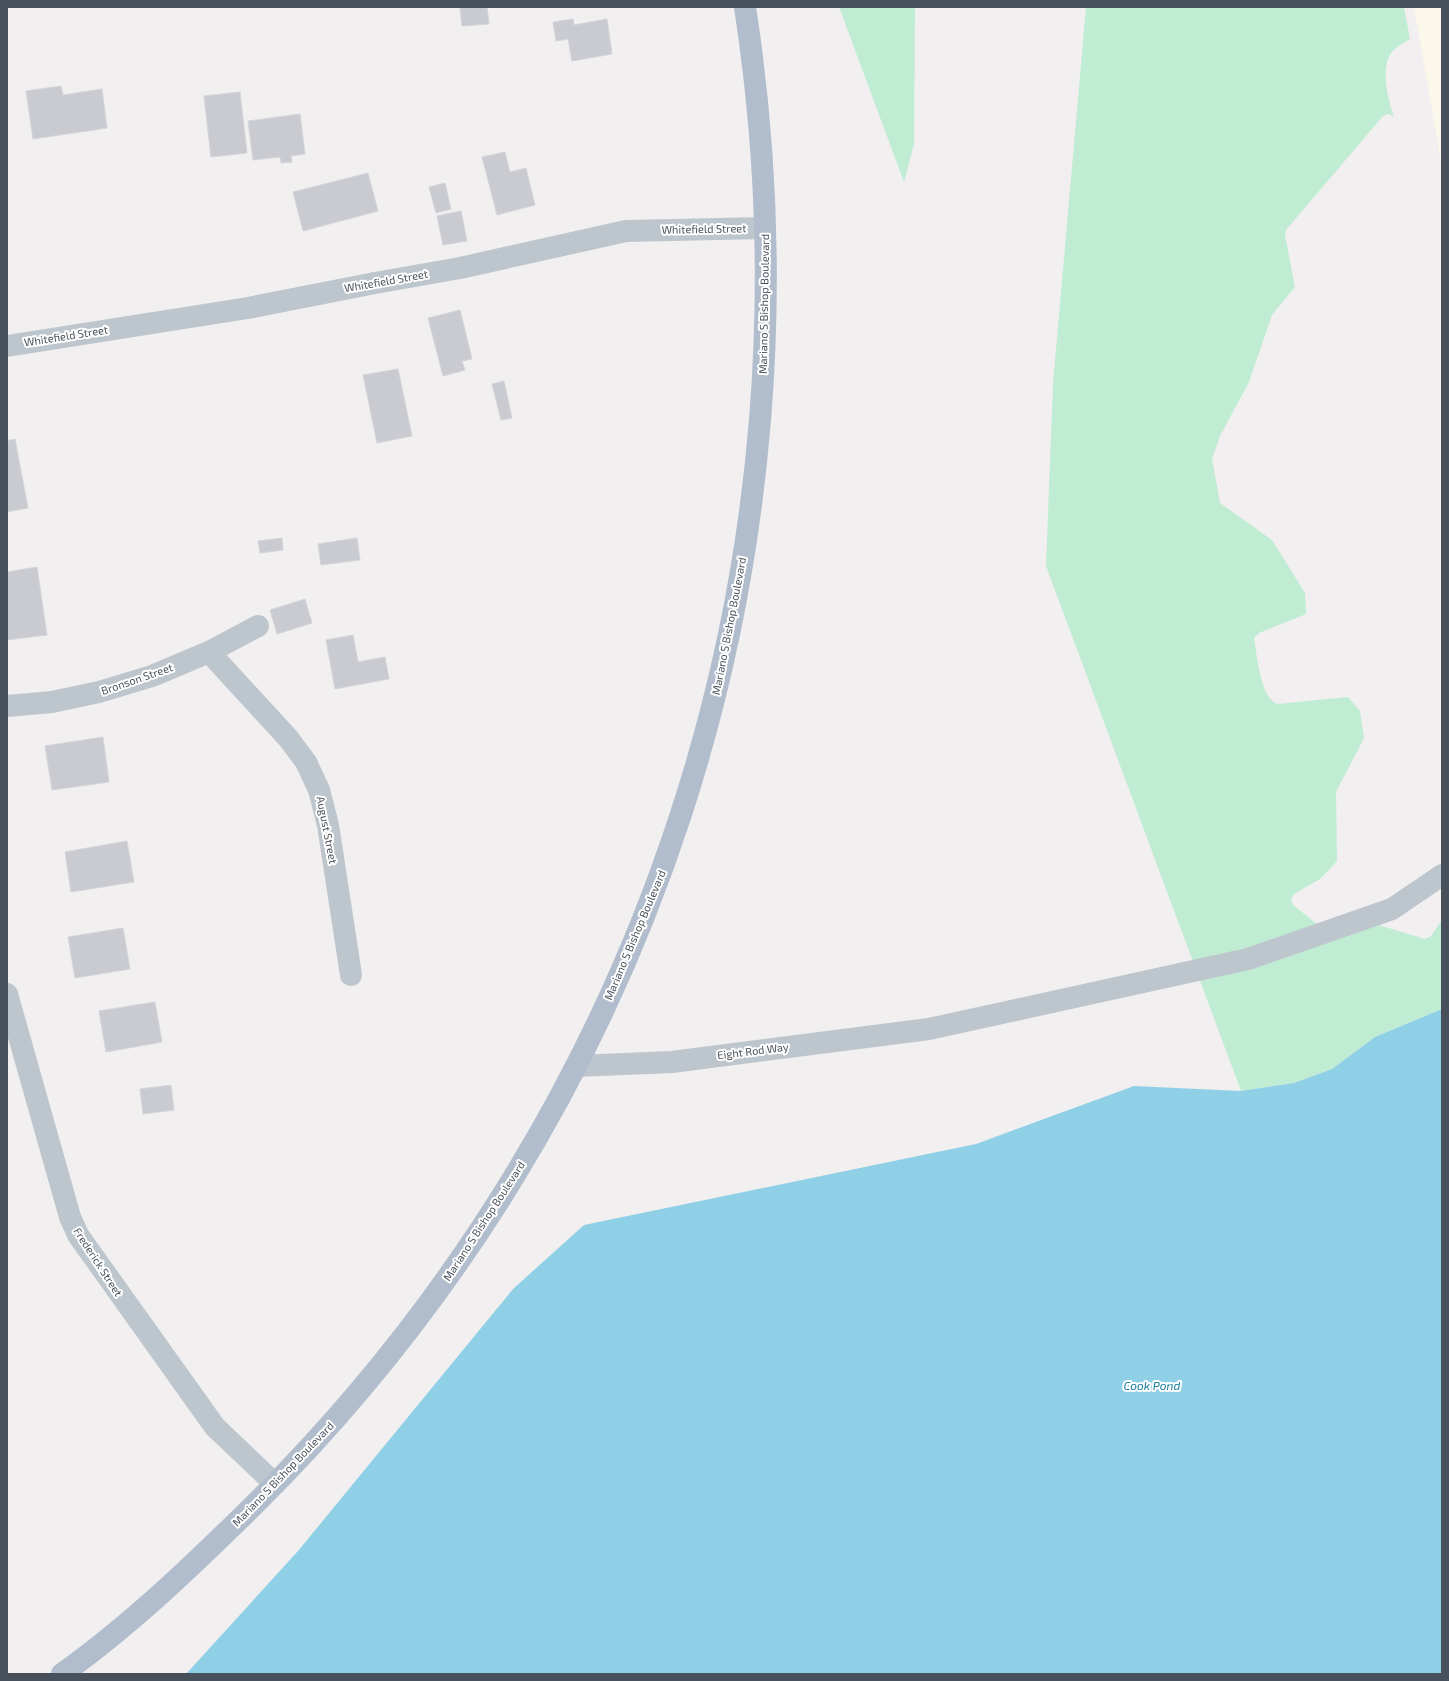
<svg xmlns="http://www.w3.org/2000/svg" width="1449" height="1681" font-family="'Exo 2',sans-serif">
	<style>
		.commercial { fill: #fbf7ea }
		.green { fill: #c0ecd4 }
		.water { fill: #90d0e6 }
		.building { fill: #c9cbd1; stroke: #d3d5da }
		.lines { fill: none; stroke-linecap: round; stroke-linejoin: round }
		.minor { stroke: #bec6cd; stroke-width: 22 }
		.major { stroke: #b1bdcc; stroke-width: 22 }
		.labels { text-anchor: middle; stroke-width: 4; stroke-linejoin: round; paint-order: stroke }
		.street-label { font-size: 11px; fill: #48515b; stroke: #fff }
		.water-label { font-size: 12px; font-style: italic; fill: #167da1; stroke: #fff }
	</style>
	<rect width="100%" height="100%" fill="#f1efef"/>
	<!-- commercial -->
	<path class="commercial" d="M 1414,7 L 1442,7 L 1442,167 Z"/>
	<!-- green -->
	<path class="green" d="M 839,7 L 915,7 L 914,144 L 904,182 Z
		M 1086,7 L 1404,7 L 1410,39 C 1405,42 1399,45 1395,49 C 1378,63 1388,99 1394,117 L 1389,114 L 1383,116 L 1286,230 L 1285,235 L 1295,287 L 1272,315 L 1249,382 L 1220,436 L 1212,459 L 1220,503 L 1272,540 L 1305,593 L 1306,614 L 1259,633 L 1254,638 C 1257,654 1260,699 1278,704 L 1348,697 L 1360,711 L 1364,738 L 1336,792 L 1337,861 L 1320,879 L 1294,894 L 1291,899 L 1293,905 L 1317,924 L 1355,918 L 1425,939 L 1431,936 L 1442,920 L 1442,1009 L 1375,1037 L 1332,1069 L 1294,1083 L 1241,1091 L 1046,566 L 1053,384 Z"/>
	<!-- water -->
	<path class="water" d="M 1442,1009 L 1442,1674 L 186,1674 L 298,1551 L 513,1289 L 584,1225 L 976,1144 L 1134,1086 L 1241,1091 L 1294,1083 L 1332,1069 L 1375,1037 Z"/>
	<!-- building -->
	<path class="building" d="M 487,7 L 489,24 L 462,26 L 460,8 Z
		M 573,19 L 574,25 L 607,19 L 612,54 L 572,61 L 568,39 L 556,41 L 553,22 Z
		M 61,86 L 63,95 L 102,89 L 107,128 L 33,139 L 26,91 Z
		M 240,92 L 247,153 L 211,157 L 204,96 Z
		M 300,114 L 305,154 L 291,156 L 292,162 L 281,163 L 280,157 L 253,160 L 248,121 Z
		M 505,152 L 510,172 L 526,168 L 535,205 L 497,215 L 482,157 Z
		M 368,173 L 378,211 L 303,231 L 293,192 Z
		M 445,183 L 451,209 L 436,213 L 429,187 Z
		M 461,211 L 467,241 L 443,245 L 437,216 Z
		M 460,310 L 472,359 L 462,361 L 465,370 L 443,376 L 428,318 Z
		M 398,369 L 412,436 L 377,443 L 363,375 Z
		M 504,381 L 512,418 L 501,420 L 492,384 Z
		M 15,439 L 28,508 L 7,512 L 7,441 Z
		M 282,538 L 283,550 L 260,553 L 258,541 Z
		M 357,538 L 360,560 L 321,565 L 318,544 Z
		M 37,567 L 47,635 L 7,640 L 7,572 Z
		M 305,599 L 312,623 L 277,634 L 270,610 Z
		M 353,635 L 358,662 L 385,657 L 389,679 L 335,689 L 326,640 Z
		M 103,737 L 109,782 L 52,790 L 45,746 Z
		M 127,841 L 134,882 L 71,892 L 65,852 Z
		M 123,928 L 130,969 L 75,978 L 68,937 Z
		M 155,1002 L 162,1042 L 106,1052 L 99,1011 Z
		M 171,1085 L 174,1110 L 143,1114 L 140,1089 Z"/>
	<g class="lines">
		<!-- minor -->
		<path class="minor" d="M 7,346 L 248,308 L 375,283 L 460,268 L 626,231 L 765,228
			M 209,652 L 288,738 L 306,762 L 319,790 L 328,825 L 351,975
			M 7,706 L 52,702 L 99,692 L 152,676 L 209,652 L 258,626
			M 7,994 L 70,1217 L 78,1235 L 215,1427 L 275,1484
			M 576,1066 L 672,1062 L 929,1029 L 1248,959 L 1392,909 L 1442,875"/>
		<!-- major -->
		<path class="major" d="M 62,1674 C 132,1624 194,1564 255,1504 C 652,1110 830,559 745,7"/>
	</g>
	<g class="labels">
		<!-- street labels -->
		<g class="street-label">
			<text transform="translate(704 229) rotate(-1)" y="4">Whitefield Street</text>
			<text transform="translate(386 281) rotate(-10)" y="4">Whitefield Street</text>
			<text transform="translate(764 304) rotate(-89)" y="4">Mariano S Bishop Boulevard</text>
			<text transform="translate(66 336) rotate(-9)" y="4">Whitefield Street</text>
			<text transform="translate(729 626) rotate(-79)" y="4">Mariano S Bishop Boulevard</text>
			<text transform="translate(137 679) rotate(-19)" y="4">Bronson Street</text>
			<text transform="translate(327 830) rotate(79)" y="4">August Street</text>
			<text transform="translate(635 935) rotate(-67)" y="4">Mariano S Bishop Boulevard</text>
			<text transform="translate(753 1051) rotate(-7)" y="4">Eight Rod Way</text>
			<text transform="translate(484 1221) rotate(-57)" y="4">Mariano S Bishop Boulevard</text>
			<text transform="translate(98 1262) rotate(57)" y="4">Frederick Street</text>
			<text transform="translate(283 1474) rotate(-46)" y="4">Mariano S Bishop Boulevard</text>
		</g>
		<!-- water labels -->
		<g class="water-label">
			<text x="1152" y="1390">Cook Pond</text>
		</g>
	</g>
	<!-- border -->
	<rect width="1449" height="1681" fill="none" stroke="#48515b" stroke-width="16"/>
</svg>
